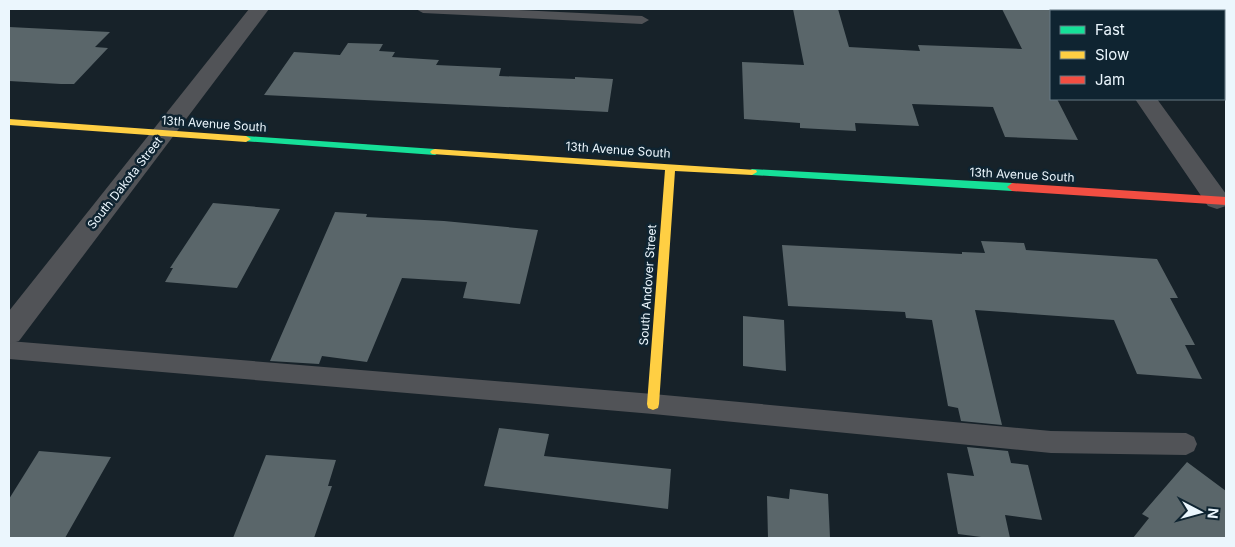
<svg xmlns="http://www.w3.org/2000/svg" width="1235" height="547" font-family="Inter,sans-serif">
	<style>
		.forest { fill: #544479 }
		.building { fill: #5a666a }
		.lines { fill: none; stroke-linecap: round; stroke-linejoin: round }
		.lane { fill: #515357; fill-rule: evenodd }
		.street { fill: #515357; fill-rule: evenodd }
		.fast { fill: #16e098; fill-rule: evenodd }
		.slow { fill: #ffcf43; fill-rule: evenodd }
		.jam { fill: #f24e42; fill-rule: evenodd }
		.labels { text-anchor: middle; stroke-width: 5; stroke-linejoin: round; paint-order: stroke }
		.street-label { font-size: 12px; fill: #ebf6fd; stroke: #0f2431 }
	</style>
	<rect width="100%" height="100%" fill="#172229"/>
	<!-- forest -->
	<path class="forest" d="M 1076,9 L 1226,9 L 1226,31 L 1224,31 L 1224,11 L 1082,11 Z"/>
	<!-- building -->
	<path class="building" d="M 793,9 L 838,9 L 849,47 L 920,51 L 918,45 L 1022,49 L 1002,9 L 1051,9 L 1051,99 L 1057,99 L 1078,140 L 1005,137 L 993,107 L 912,104 L 919,126 L 855,123 L 856,131 L 800,128 L 800,123 L 744,119 L 742,62 L 804,65 Z
		M 9,27 L 110,32 L 95,47 L 108,48 L 74,84 L 61,84 L 9,81 Z
		M 348,43 L 383,44 L 379,51 L 395,52 L 392,57 L 439,60 L 436,65 L 501,68 L 499,76 L 575,79 L 575,77 L 613,79 L 608,112 L 264,95 L 294,52 L 340,55 Z
		M 213,203 L 280,209 L 237,288 L 165,282 L 173,268 L 170,268 Z
		M 335,212 L 367,214 L 366,217 L 444,221 L 538,230 L 520,304 L 463,298 L 467,282 L 402,278 L 367,362 L 322,356 L 319,364 L 270,361 Z
		M 981,241 L 1024,243 L 1026,250 L 1157,259 L 1178,298 L 1170,298 L 1195,345 L 1185,345 L 1202,379 L 1137,374 L 1114,320 L 975,310 L 1002,425 L 961,421 L 958,408 L 948,406 L 932,320 L 906,318 L 905,312 L 788,306 L 782,245 L 962,254 L 962,252 L 985,253 Z
		M 743,316 L 784,320 L 786,371 L 743,366 Z
		M 499,428 L 549,434 L 544,456 L 671,469 L 668,509 L 484,486 Z
		M 967,447 L 1008,451 L 1011,463 L 1028,465 L 1042,520 L 1005,515 L 1010,538 L 989,538 L 958,534 L 947,473 L 974,476 Z
		M 39,451 L 111,457 L 65,538 L 9,538 L 9,499 Z
		M 266,455 L 336,460 L 328,486 L 332,486 L 314,538 L 233,538 Z
		M 1187,462 L 1226,491 L 1226,538 L 1133,538 L 1149,518 L 1142,514 Z
		M 790,489 L 828,494 L 830,538 L 768,538 L 767,496 L 789,499 Z"/>
	<g class="lines">
		<!-- lane -->
		<path class="lane" d="M 416,9 L 496,9 L 642,16 L 649,20 L 642,24 L 423,13 Z
			M 1224,46 L 1226,46 L 1226,54 L 1224,54 Z
			M 9,341 L 653,394 L 1051,431 L 1186,433 L 1194,437 L 1197,444 L 1194,451 L 1186,455 L 1051,453 L 653,414 L 9,359 Z"/>
		<!-- street -->
		<path class="street" d="M 249,9 L 269,9 L 19,341 L 9,344 L 9,311 Z
			M 1135,99 L 1157,99 L 1226,194 L 1226,206 L 1217,209 L 1208,206 Z"/>
		<!-- fast -->
		<path class="fast" d="M 246,136 L 435,149 L 440,152 L 435,155 L 243,141 L 243,137 Z
			M 752,169 L 1012,183 L 1017,187 L 1012,191 L 752,175 L 747,172 Z"/>
		<!-- slow -->
		<path class="slow" d="M 9,119 L 246,136 L 251,139 L 246,142 L 9,125 Z
			M 435,149 L 756,170 L 757,172 L 752,175 L 675,171 L 659,404 L 658,408 L 653,410 L 648,408 L 647,404 L 665,170 L 432,154 L 430,152 L 432,150 Z"/>
		<!-- jam -->
		<path class="jam" d="M 1012,183 L 1226,197 L 1226,205 L 1012,191 L 1007,187 Z"/>
	</g>
	<g class="labels">
		<!-- street labels -->
		<g class="street-label">
			<text transform="translate(214 124) rotate(4)" y="4">13th Avenue South</text>
			<text transform="translate(618 150) rotate(4)" y="4">13th Avenue South</text>
			<text transform="translate(1022 175) rotate(3)" y="4">13th Avenue South</text>
			<text transform="translate(125 183) rotate(-52)" y="4">South Dakota Street</text>
			<text transform="translate(648 285) rotate(-86)" y="4">South Andover Street</text>
		</g>
	</g>
	<!-- border -->
	<rect width="1235" height="547" fill="none" stroke="#ebf6fd" stroke-width="20"/>
	<!-- legend -->
	<rect x="1050" y="10" width="175" height="90" fill="#0f2431" stroke="#677883"/>
	<rect x="1060" y="26" width="25" height="8" fill="#16e098" stroke="#677883"/>
	<text x="1095" y="35" font-size="15" fill="#ebf6fd">Fast</text>
	<rect x="1060" y="51" width="25" height="8" fill="#ffcf43" stroke="#677883"/>
	<text x="1095" y="60" font-size="15" fill="#ebf6fd">Slow</text>
	<rect x="1060" y="76" width="25" height="8" fill="#f24e42" stroke="#677883"/>
	<text x="1095" y="85" font-size="15" fill="#ebf6fd">Jam</text>
	<!-- north arrow -->
	<g transform="translate(1200 512) rotate(96)" stroke="#0f2431" stroke-width="4" paint-order="stroke">
	<path d="M0-4L9 19L0 12L-9 19Z" fill="#ebf6fd"/>
	<text y="-8" font-size="14" font-weight="bold" text-anchor="middle" fill="#ebf6fd">N</text>
	</g>
</svg>
